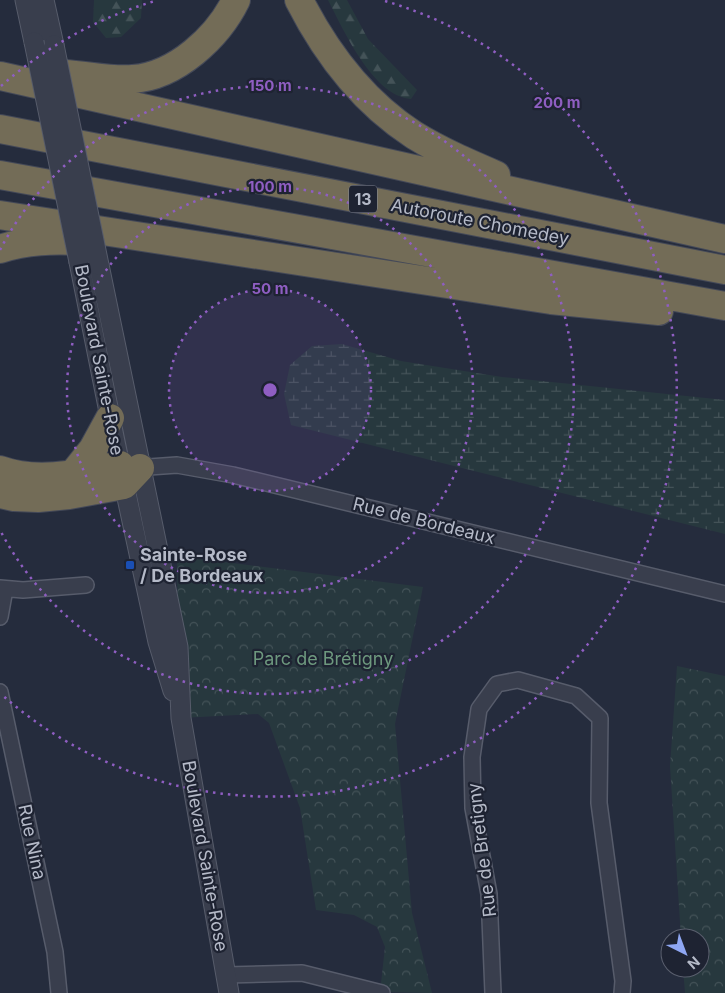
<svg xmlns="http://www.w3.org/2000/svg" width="725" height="993" font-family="Inter,sans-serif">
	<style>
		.forest { fill: url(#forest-firs) }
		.wetland { fill: url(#wetland-marsh) }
		.park { fill: url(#park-crowns) }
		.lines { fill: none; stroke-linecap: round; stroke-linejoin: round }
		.minor-casing { stroke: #575c6b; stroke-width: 18 }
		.tertiary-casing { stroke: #575c6b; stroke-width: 21 }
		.motorway-casing { stroke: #444958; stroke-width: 30 }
		.minor { stroke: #393e4d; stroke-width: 15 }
		.tertiary { stroke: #393e4d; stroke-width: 19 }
		.motorway { stroke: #736c57; stroke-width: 28 }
		.tertiary-bridge-casing { stroke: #575c6b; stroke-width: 21; stroke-linecap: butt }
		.tertiary-bridge { stroke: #393e4d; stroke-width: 19 }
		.ring { fill: none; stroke: #8f5ec2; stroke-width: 2.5; stroke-dasharray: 2.5 5 }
		.transit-dot { fill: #1a4fb4; stroke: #1e2332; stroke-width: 2 }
		.labels { text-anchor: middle; stroke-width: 4.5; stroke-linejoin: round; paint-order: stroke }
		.shield { fill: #1e2332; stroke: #888d9b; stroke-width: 1 }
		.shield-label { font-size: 16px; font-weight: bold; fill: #b5bac8 }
		.street-label { font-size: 18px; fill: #b5bac8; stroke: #1e2332 }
		.poi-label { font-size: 18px; font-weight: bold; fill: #b5bac8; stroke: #1e2332; text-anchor: start }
		.park-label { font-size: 18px; fill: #6d987e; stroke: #1e2332 }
		.centre { fill: #8f5ec2; stroke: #1e2332; stroke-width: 2.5 }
		.ring-label { font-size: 15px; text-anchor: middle; font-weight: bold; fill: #8f5ec2; stroke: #1e2332; stroke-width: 4.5; stroke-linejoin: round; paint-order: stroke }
	</style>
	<defs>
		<pattern id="forest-firs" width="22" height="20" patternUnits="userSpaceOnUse" patternTransform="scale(1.25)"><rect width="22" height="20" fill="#27383e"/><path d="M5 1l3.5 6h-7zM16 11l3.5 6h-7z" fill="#445358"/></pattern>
		<pattern id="wetland-marsh" width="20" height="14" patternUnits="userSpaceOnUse" patternTransform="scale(1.25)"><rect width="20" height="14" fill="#27383e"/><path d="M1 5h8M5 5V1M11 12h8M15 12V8" fill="none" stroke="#445358"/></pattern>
		<pattern id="park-crowns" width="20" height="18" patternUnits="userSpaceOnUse" patternTransform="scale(1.25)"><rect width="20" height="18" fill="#27383e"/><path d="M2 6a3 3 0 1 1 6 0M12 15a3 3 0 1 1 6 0" fill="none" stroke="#445358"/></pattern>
	</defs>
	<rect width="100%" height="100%" fill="#252c3d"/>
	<!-- forest -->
	<path class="forest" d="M 94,0 L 142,0 L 141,18 L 121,37 L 106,38 L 93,22 Z
		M 328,0 L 347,0 L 368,39 L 417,90 L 411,99 C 373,96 344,31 328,0 Z"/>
	<!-- wetland -->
	<path class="wetland" d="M 342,344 L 401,361 L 502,377 L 725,400 L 725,534 L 291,425 L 284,394 L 290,365 L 312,346 Z"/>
	<!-- park -->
	<path class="park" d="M 177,556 L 423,587 L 395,724 L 412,913 L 432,993 L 380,992 L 385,947 L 377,927 L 354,915 L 316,910 L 300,808 L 269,723 L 258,714 L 181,718 L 178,647 Z
		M 677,666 L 725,676 L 725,993 L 685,993 L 683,968 L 700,968 L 700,938 L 681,938 L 670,766 Z"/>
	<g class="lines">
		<defs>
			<path id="minor" d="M 135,468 L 177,465 L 233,475 L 725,594
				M 0,588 L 23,590 L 86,585
				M 0,617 L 5,589
				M 0,692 L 55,952 L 59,993
				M 226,975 L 302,973 L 382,993
				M 493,993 L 489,894 L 473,808 L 472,757 L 479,709 L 497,684 L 518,680 L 576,696 L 600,718 L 599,803 L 623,981 L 622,993"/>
			<path id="tertiary" d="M 25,0 L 34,42
				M 44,0 L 54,45
				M 79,262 L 115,442 L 158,642 L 173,691
				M 99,265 L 178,647 L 181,718 L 229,993"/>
			<path id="motorway" d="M 299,0 C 326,53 363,102 414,135 C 440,151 468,163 496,175
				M 64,74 C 87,75 110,81 133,79 C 176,76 218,37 236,0
				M 0,76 L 725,239
				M 0,129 L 725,270
				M 0,175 L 725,306
				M 0,215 L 551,300 L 659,311
				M 0,249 C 27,240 53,240 81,241
				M 0,470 C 39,484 81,473 120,465
				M 73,474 L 93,449 L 110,418
				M 0,494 L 14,497 L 38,498 L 69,495 L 124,485 L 140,468"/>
		</defs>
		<!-- minor casing -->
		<use href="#minor" class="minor-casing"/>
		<!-- tertiary casing -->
		<use href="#tertiary" class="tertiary-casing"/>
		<!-- motorway casing -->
		<use href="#motorway" class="motorway-casing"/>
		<!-- minor -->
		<use href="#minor" class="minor"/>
		<!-- tertiary -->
		<use href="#tertiary" class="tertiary"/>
		<!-- motorway -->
		<use href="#motorway" class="motorway"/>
		<defs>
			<path id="tertiary-bridge" d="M 34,42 L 79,262
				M 54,45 L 99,265"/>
		</defs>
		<!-- tertiary-bridge casing -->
		<use href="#tertiary-bridge" class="tertiary-bridge-casing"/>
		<!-- tertiary-bridge -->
		<use href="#tertiary-bridge" class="tertiary-bridge"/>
	</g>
	<!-- distance rings -->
	<circle cx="270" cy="390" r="101" fill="#8f5ec2" fill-opacity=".12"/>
	<g class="ring">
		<circle cx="270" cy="390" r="101"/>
		<circle cx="270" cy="390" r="203"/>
		<path d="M0 250A304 304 0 1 1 0 530"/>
		<path d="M1 86A406 406 0 0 1 155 1M385 1A406 406 0 1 1 1 694"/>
	</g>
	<!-- markers -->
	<rect class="transit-dot" x="125" y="560" width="10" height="10" rx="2.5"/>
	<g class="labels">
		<!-- shield labels -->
		<rect class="shield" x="349" y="185.5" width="28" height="27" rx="4"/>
		<g class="shield-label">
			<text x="363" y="205">13</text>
		</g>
		<!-- street labels -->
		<g class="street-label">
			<text transform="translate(480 222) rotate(11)" y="6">Autoroute Chomedey</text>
			<text transform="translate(99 360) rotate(79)" y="6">Boulevard Sainte-Rose</text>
			<text transform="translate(424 521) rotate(14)" y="6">Rue de Bordeaux</text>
			<text transform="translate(32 842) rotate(78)" y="6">Rue Nina</text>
			<text transform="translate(482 850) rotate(-97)" y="6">Rue de Bretigny</text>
			<text transform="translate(205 856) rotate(80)" y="6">Boulevard Sainte-Rose</text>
		</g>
		<!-- poi labels -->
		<g class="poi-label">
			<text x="140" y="561">Sainte-Rose<tspan x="140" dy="21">/ De Bordeaux</tspan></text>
		</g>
		<!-- park labels -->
		<g class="park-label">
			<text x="323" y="665">Parc de Brétigny</text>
		</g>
	</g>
	<circle cx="270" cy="390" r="8" class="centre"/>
	<g class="ring-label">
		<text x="270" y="91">150 m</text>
		<text x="557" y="108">200 m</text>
		<text x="270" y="192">100 m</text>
		<text x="270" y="294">50 m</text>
	</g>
	<!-- north arrow -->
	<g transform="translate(685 953) rotate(138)"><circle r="24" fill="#1e2332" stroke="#5a5f6e"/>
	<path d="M0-4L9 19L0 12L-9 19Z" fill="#8fa7f3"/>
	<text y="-8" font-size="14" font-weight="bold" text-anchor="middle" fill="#b5bac8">N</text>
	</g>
</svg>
